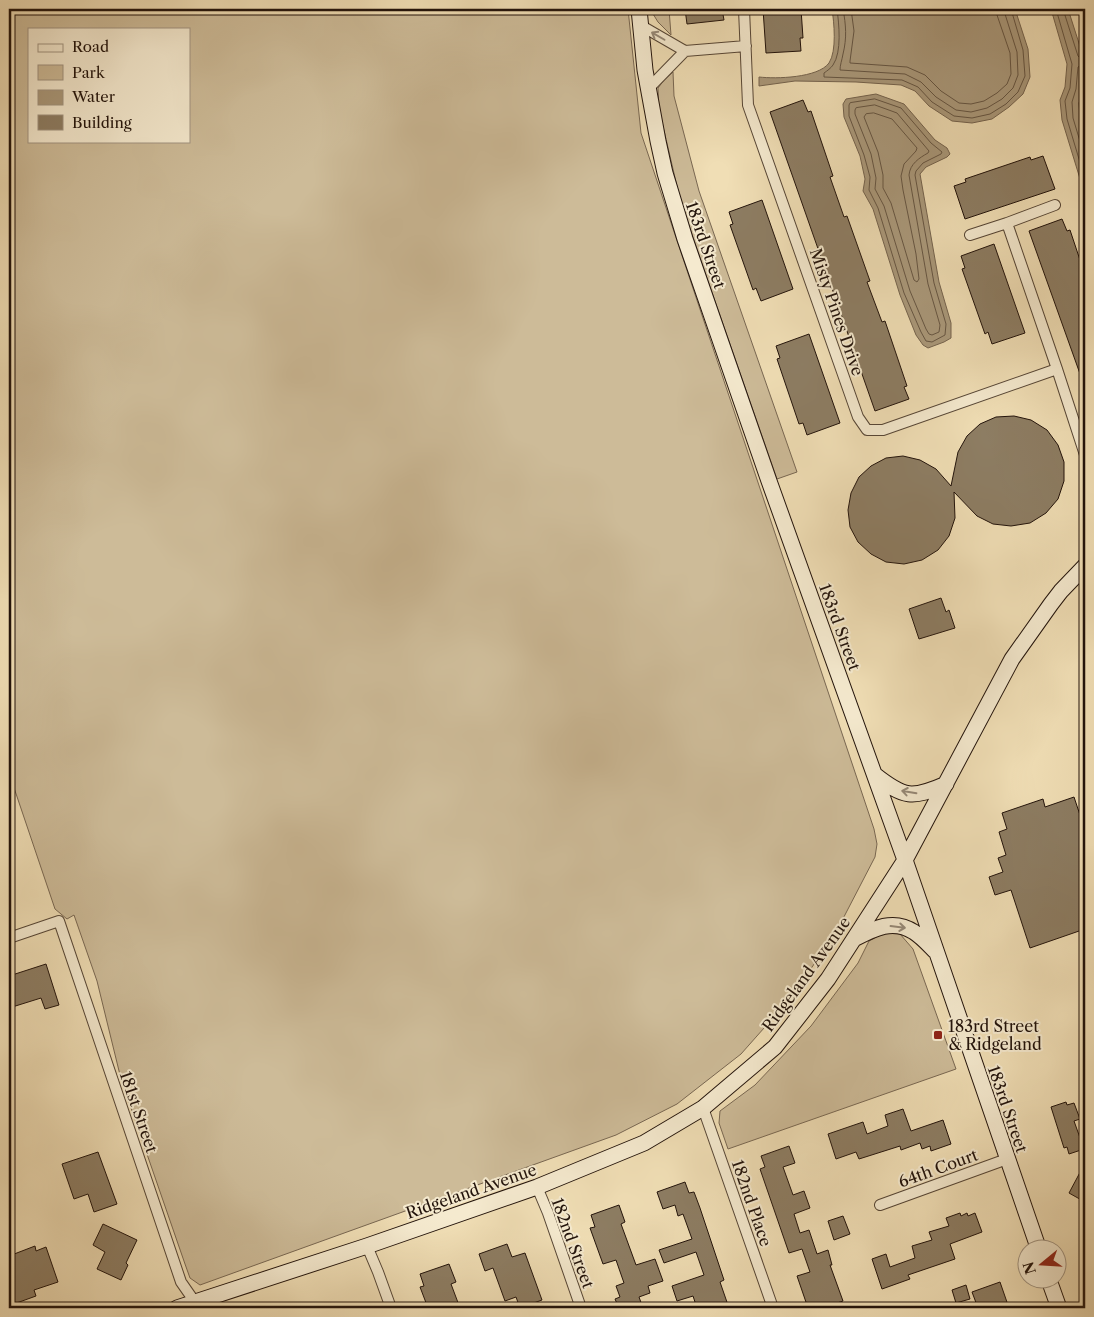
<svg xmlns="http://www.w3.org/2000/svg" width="1094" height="1317" font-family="'Libre Caslon Text',serif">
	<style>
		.green { fill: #cdbb98; stroke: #786752; fill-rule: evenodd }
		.water { fill: #aa997b; stroke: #74634e }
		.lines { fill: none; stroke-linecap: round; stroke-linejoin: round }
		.shore { stroke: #665643; stroke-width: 1 }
		.building { fill: #8d7d63; stroke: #22130b }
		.street-casing { stroke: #564636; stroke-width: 12 }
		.secondary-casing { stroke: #22130b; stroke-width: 17 }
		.street { stroke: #f5eacf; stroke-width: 10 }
		.secondary { stroke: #f5eacf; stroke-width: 15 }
		.oneway { stroke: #968977 }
		.poi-dot { fill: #8f2418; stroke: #f5eacf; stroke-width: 2 }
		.labels { text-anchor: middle; stroke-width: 4; stroke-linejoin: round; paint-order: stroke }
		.street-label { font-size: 16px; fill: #22130b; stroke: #f5eacf }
		.poi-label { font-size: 16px; fill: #22130b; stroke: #f5eacf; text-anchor: start }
	</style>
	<rect width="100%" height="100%" fill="#f0deb5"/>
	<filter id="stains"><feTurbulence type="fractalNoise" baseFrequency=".004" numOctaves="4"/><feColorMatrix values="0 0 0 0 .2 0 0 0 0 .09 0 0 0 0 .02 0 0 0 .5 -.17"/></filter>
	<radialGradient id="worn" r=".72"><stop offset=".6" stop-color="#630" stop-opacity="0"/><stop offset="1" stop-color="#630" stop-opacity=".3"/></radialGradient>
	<!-- green -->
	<path class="green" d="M 9,9 L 628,9 L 641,133 L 874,829 L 877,844 L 875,857 L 834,936 L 788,1001 L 741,1054 L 677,1104 L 616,1135 L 200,1285 L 190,1278 L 185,1264 L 121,1079 L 97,981 L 74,915 L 67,919 L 55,909 L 9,773 ZM 29,29 L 189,29 L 189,141 L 29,141 Z
		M 650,9 L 669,9 L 671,35 L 658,22 Z
		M 673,72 L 674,96 L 699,191 L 797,472 L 777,479 L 707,278 L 680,199 L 659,109 L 658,88 L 664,80 Z
		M 884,933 L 900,934 L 913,949 L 956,1069 L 728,1149 L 719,1123 L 720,1111 L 755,1085 L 811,1026 L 858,963 L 869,941 Z"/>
	<!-- water -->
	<path class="water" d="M 832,9 L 1015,9 L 1028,49 L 1030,77 L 1023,94 L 1009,107 L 992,119 L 972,123 L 952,121 L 929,106 L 915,91 L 901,85 L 856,82 L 795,81 L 759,86 L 759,77 C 776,79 818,78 829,63 C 837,51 834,22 832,9 Z
		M 1051,9 L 1068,9 L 1085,62 L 1085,195 L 1062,120 L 1060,100 L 1065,87 L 1067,64 Z
		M 876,94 L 904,104 L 935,140 L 947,148 L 950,154 L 947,157 L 926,167 L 920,174 L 939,282 L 951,323 L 951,338 L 944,342 L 928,348 L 923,345 L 916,335 L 900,295 L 873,209 L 863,191 L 865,179 L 860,156 L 844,117 L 843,104 L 846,99 Z"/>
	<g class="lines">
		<!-- shore -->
		<path class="shore" d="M 837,9 C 839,24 842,52 833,65 C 831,68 827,71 824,73 L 824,77 L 902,80 L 918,87 L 932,102 L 954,116 L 972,118 L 990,114 L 1006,104 L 1018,92 L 1025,76 L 1023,50 L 1011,9
			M 843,9 C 846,25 847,38 843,54 C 842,60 840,65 840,70 L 905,74 L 921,82 L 936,97 L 956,110 L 971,112 L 987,108 L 1002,99 L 1013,88 L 1018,75 L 1017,52 L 1005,14 L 1004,9
			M 851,9 L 854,31 L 850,61 L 850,63 L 907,67 L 925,75 L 941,91 L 959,103 L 971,104 L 984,101 L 997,93 L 1007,84 L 1011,74 L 1010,53 L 997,15 L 997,9
			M 1056,9 L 1072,64 L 1070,88 L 1065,101 L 1067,119 L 1085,179
			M 1063,9 L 1078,56 L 1081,59 L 1085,60
			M 1085,66 L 1080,66 L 1078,67 L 1076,89 L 1072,102 L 1073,118 L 1085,158
			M 1085,74 L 1083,91 L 1079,103 L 1080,117 L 1085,133
			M 875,99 L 901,108 L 931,143 L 942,152 L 941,154 L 923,163 L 916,171 L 915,175 L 934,283 L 946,324 L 945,335 L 932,342 L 926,341 L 921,332 L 904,293 L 878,208 L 869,190 L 870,177 L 864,155 L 849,116 L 849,105 L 850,103 Z
			M 875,105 L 897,113 L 929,151 L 928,153 C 919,158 910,164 909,175 L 928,284 L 940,325 L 939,332 L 932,335 L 929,334 L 926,329 L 910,291 L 884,206 L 875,189 L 876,178 L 871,154 L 855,114 L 855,110 L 856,108 Z
			M 874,113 L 892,119 L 917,148 L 916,151 L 904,164 L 901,176 L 903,190 L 916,254 L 919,279 L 917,282 L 914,280 L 891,203 L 883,188 L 883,175 L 878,152 L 864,117 L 866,114 Z"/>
	</g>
	<!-- building -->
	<path class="building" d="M 685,9 L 722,9 L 724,20 L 687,24 Z
		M 763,9 L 801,9 L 803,38 L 800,38 L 801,51 L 766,53 Z
		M 803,100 L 808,112 L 811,111 L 833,176 L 830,177 L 844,217 L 847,216 L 870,281 L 867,282 L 882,322 L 885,321 L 907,386 L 904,387 L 909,399 L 875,411 L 770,112 Z
		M 1043,156 L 1055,189 L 965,219 L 954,186 L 966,182 L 965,179 L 1030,157 L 1031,160 Z
		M 762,200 L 793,289 L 761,301 L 756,288 L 753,290 L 730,225 L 733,224 L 729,212 Z
		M 1062,219 L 1067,231 L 1070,230 L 1085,275 L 1085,384 L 1084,385 L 1029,231 Z
		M 994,244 L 1025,333 L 992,344 L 988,332 L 985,334 L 962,269 L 965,268 L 961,256 Z
		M 809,334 L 840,423 L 807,435 L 803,423 L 799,424 L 777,359 L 780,358 L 776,346 Z
		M 1014,416 L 1031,420 L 1047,430 L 1058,445 L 1064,462 L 1064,481 L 1058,499 L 1046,513 L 1030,523 L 1011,526 L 993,524 L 977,516 L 954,492 L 955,518 L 949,536 L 938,550 L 922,560 L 904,564 L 886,562 L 871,554 L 858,542 L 850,527 L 848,510 L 851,493 L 859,477 L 871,466 L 886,458 L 903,456 L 920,460 L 936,469 L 951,486 L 958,452 L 967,436 L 980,424 L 996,417 Z
		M 941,598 L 946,612 L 949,610 L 955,628 L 919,639 L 909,609 Z
		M 1074,797 L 1085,830 L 1085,923 L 1082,930 L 1030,948 L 1011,890 L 995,895 L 989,877 L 1003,872 L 998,858 L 1006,855 L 999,832 L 1007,829 L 1002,813 L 1043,799 L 1045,807 Z
		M 46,964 L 59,1005 L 45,1009 L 41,998 L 9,1008 L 9,976 Z
		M 1066,1102 L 1067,1105 L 1074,1103 L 1080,1119 L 1074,1121 L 1084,1149 L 1069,1154 L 1067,1147 L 1064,1148 L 1051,1107 Z
		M 903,1109 L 911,1131 L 943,1120 L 951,1144 L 931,1151 L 930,1146 L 922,1149 L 920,1143 L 901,1150 L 900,1146 L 859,1159 L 856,1152 L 836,1159 L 828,1134 L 863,1122 L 867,1134 L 888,1126 L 885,1115 Z
		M 789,1146 L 795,1163 L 783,1167 L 793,1195 L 804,1191 L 810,1208 L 794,1214 L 800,1233 L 809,1230 L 817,1254 L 828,1250 L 832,1265 L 830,1265 L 843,1301 L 831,1305 L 832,1308 L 808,1308 L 797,1276 L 810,1272 L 802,1249 L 789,1253 L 760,1169 L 765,1167 L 761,1156 Z
		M 98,1152 L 117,1204 L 94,1212 L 88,1194 L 74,1199 L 62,1164 Z
		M 1085,1163 L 1085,1202 L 1069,1193 Z
		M 685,1182 L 689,1193 L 694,1192 L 700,1208 L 724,1280 L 720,1282 L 729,1308 L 697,1308 L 693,1296 L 677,1301 L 672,1286 L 704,1275 L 696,1252 L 664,1263 L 659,1250 L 692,1239 L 683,1214 L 678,1216 L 675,1205 L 663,1209 L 657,1192 Z
		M 619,1205 L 625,1222 L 621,1224 L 636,1265 L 655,1259 L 663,1281 L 648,1286 L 650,1293 L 639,1297 L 643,1308 L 619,1308 L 615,1299 L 620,1297 L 616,1286 L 624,1283 L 616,1260 L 603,1264 L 590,1228 L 595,1227 L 591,1215 Z
		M 960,1213 L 961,1216 L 967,1213 L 968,1216 L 975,1213 L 982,1232 L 950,1244 L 955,1259 L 908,1275 L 910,1279 L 882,1289 L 872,1259 L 886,1254 L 890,1267 L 915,1258 L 912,1246 L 932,1240 L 929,1232 L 949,1226 L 946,1218 Z
		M 843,1216 L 850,1234 L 834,1240 L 828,1221 Z
		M 103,1224 L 137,1240 L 126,1263 L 128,1265 L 121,1280 L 97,1269 L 105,1252 L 93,1245 Z
		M 507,1244 L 512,1257 L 525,1253 L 542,1300 L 520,1308 L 516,1297 L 505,1301 L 493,1268 L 485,1271 L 479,1254 Z
		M 35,1246 L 36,1251 L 46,1247 L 58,1282 L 34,1290 L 36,1296 L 11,1305 L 9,1298 L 9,1256 Z
		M 449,1264 L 456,1282 L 451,1284 L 460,1308 L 428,1308 L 420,1287 L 424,1286 L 420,1274 Z
		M 1000,1282 L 1009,1308 L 978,1308 L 972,1292 Z
		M 966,1285 L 970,1299 L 956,1303 L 952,1290 Z"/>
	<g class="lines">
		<defs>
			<path id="street" d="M 744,9 L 748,105 L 858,417 L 867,430 L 883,430 L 1057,369
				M 640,25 L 685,51 L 648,89
				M 685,51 L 746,46
				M 1055,205 L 1007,223 L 1057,369 L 1085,455
				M 970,235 L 1007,223
				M 9,938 L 59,921 L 181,1282 L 197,1305
				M 703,1108 L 773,1308
				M 537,1187 L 548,1213 L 581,1308
				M 880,1205 L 1007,1159
				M 367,1246 L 378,1272 L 391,1308"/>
			<path id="secondary" d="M 639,9 L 645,70 L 658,141 L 665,173 L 685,239 L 769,481 L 905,860 L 1039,1250
				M 875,775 C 904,798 912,799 946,784
				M 854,939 C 873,929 893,918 914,932 C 922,937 929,945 935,951
				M 1049,1280 L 1059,1308
				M 177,1308 L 367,1246 L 537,1187 L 644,1143 L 703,1108 L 775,1047 L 828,979 L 905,860 L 1012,659 L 1051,604 L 1061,591 L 1085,566"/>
		</defs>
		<!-- street casing -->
		<use href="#street" class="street-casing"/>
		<!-- secondary casing -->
		<use href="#secondary" class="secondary-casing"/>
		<!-- street -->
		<use href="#street" class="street"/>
		<!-- secondary -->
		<use href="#secondary" class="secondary"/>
	</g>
	<!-- one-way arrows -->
	<defs><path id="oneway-shaft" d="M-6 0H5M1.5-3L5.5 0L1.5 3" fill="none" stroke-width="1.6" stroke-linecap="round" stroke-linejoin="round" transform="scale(1.25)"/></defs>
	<g class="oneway">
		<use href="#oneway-shaft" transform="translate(658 36) rotate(-150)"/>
		<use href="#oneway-shaft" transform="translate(909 792) rotate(-171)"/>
		<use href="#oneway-shaft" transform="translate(898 927) rotate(7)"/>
	</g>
	<!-- markers -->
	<rect class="poi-dot" x="933" y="1030" width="10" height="10" rx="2.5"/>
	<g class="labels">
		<!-- street labels -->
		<g class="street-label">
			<text transform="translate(706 245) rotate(71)" y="6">183rd Street</text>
			<text transform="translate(837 312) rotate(71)" y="6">Misty Pines Drive</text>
			<text transform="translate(840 627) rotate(70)" y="6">183rd Street</text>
			<text transform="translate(806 974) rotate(-54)" y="6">Ridgeland Avenue</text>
			<text transform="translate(1008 1109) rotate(71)" y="6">183rd Street</text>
			<text transform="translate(139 1112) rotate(71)" y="6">181st Street</text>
			<text transform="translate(938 1168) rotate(-20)" y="6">64th Court</text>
			<text transform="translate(471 1191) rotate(-19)" y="6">Ridgeland Avenue</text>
			<text transform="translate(752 1203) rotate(71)" y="6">182nd Place</text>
			<text transform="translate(573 1243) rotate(70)" y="6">182nd Street</text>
		</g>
		<!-- poi labels -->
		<g class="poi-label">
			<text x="948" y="1032">183rd Street<tspan x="948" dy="18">&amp; Ridgeland</tspan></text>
		</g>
	</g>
	<!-- margin -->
	<rect width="1094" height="1317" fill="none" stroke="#f0deb5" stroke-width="30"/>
	<rect x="10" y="10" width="1074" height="1297" fill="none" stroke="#22130b" stroke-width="2.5"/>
	<rect x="15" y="15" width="1064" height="1287" fill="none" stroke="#22130b"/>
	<!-- legend -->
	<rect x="28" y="28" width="162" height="115" fill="#f5eacf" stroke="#a19481"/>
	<rect x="38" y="44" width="25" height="8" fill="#f5eacf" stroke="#a19481"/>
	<text x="72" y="52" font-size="15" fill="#22130b">Road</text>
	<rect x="38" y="65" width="25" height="15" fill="#cdbb98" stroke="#a19481"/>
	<text x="72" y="78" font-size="15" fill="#22130b">Park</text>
	<rect x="38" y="90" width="25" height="15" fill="#aa997b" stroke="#a19481"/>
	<text x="72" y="102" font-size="15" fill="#22130b">Water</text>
	<rect x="38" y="115" width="25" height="15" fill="#8d7d63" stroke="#a19481"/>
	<text x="72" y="128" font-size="15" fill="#22130b">Building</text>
	<!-- north arrow -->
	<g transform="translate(1042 1264) rotate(252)"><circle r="24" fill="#f5eacf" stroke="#a19481"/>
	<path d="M0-4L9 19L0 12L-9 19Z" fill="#8f2418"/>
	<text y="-8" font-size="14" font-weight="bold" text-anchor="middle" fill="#22130b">N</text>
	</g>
	<rect width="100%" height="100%" filter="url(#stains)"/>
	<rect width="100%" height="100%" fill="url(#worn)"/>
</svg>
